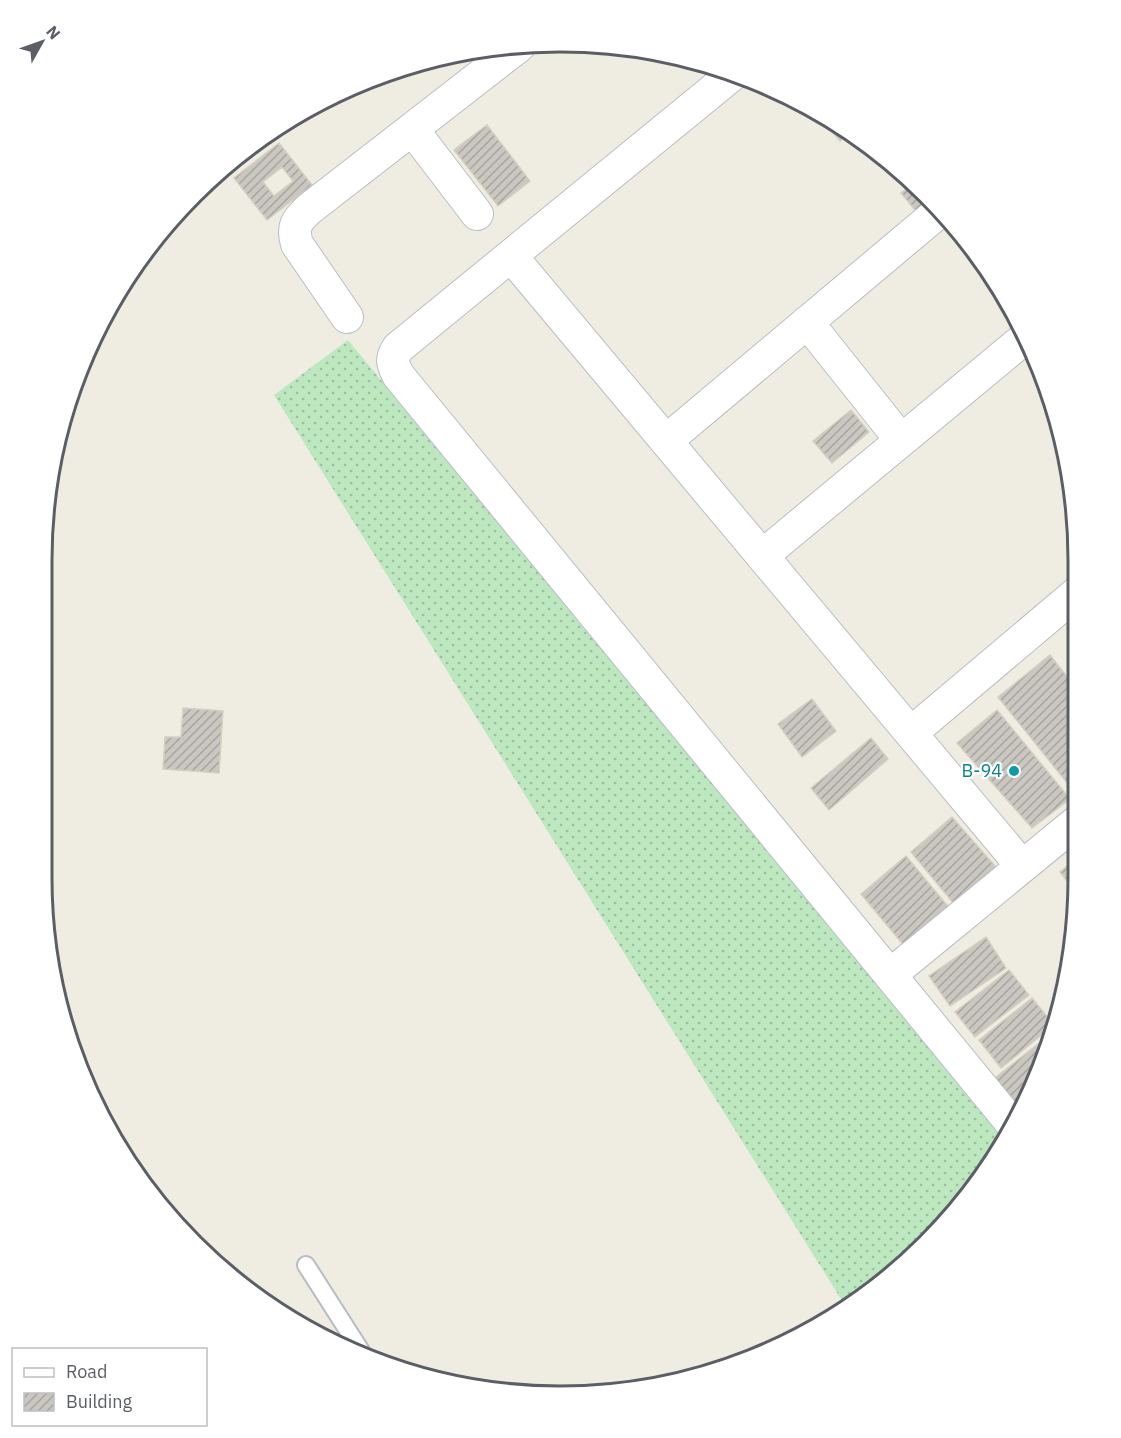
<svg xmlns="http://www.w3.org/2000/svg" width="1121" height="1438" font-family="'IBM Plex Sans',sans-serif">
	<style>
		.grass { fill: url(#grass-dots) }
		.building { fill: url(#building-hatch); stroke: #d4cfc0; stroke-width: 1.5; fill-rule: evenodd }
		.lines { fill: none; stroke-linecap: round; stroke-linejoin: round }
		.service-casing { stroke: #babdc3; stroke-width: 20 }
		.minor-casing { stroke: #babdc3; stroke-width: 34 }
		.service { stroke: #fff; stroke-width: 16 }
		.minor { stroke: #fff; stroke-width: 32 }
		.culture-dot { fill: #0f9aa8; stroke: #fff; stroke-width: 2 }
		.labels { text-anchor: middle; stroke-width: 4.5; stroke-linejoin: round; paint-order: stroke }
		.culture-label { font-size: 18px; fill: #0d838f; stroke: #fff; text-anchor: end }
		.rim { fill: none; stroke: #5b5f65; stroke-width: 3 }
	</style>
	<defs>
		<pattern id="grass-dots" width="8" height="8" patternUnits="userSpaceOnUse" patternTransform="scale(1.5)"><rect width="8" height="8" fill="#bde8bf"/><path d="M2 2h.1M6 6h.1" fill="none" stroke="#9dbf9f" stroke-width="1.8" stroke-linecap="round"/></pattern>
		<pattern id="building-hatch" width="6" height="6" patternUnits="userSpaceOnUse" patternTransform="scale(1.5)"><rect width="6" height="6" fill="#cac7c0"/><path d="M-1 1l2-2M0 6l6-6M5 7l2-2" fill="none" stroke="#a7a5a0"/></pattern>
	</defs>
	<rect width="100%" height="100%" fill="#efede2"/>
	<!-- grass -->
	<path class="grass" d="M 348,340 L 1006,1138 L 991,1166 L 903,1267 L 846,1307 L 274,395 Z"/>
	<!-- building -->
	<path class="building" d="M 487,125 L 530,181 L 498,206 L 454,150 Z
		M 837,125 L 849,133 L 840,141 L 831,130 Z
		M 279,143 L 312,185 L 267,220 L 234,178 ZM 282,167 L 293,181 L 274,196 L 263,182 Z
		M 913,184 L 934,203 L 919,215 L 901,193 Z
		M 851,410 L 869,432 L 832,463 L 813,441 Z
		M 1050,655 L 1078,691 L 1079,775 L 1068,784 L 998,697 Z
		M 812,699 L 836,731 L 802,757 L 778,724 Z
		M 183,708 L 223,711 L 219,773 L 163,769 L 165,737 L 181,737 Z
		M 997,710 L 1070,799 L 1032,828 L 957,743 Z
		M 871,738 L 888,759 L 829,810 L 811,788 Z
		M 952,817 L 1002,874 L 959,910 L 911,852 Z
		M 906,856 L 951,910 L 906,948 L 861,894 Z
		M 1079,857 L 1079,878 L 1077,894 L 1060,872 Z
		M 986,937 L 1006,968 L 950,1006 L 929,976 Z
		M 1009,970 L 1029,995 L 975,1037 L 955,1012 Z
		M 1032,998 L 1054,1025 L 1001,1068 L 979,1040 Z
		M 1038,1044 L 1046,1054 L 1040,1076 L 1018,1115 L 991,1081 Z"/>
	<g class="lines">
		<defs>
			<path id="service" d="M 306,1265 L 361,1351"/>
			<path id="minor" d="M 733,74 L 398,348 C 390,360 393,364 398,375 L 1013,1125
				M 412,129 L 477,214
				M 511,256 L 1022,866
				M 347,317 L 297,244 C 292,227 296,221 309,209 L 519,46
				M 807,322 L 901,440
				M 666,441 L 941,210
				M 762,556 L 1026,337
				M 911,733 L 1078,592
				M 890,975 L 1079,820"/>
		</defs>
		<!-- service casing -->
		<use href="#service" class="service-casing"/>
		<!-- minor casing -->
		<use href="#minor" class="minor-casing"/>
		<!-- service -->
		<use href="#service" class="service"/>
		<!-- minor -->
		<use href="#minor" class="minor"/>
	</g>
	<!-- markers -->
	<circle class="culture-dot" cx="1014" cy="771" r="6"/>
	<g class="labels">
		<!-- culture labels -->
		<g class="culture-label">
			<text x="1002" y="777">B-94</text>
		</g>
	</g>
	<!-- crop -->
	<path d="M0 0H1121V1438H0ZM560 52H560A508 508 0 0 1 1068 560V878A508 508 0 0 1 560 1386H560A508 508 0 0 1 52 878V560A508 508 0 0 1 560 52Z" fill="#fff" fill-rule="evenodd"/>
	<path class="rim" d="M560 52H560A508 508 0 0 1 1068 560V878A508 508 0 0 1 560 1386H560A508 508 0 0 1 52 878V560A508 508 0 0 1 560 52Z"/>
	<!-- legend -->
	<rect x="12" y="1348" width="195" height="78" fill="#ffffff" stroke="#bdbfc1" stroke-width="1.5"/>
	<rect x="24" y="1368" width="30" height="9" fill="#ffffff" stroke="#bdbfc1" stroke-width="1.5"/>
	<text x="66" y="1378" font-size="18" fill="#5b5f65">Road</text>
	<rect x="24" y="1393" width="30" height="18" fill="url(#building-hatch)" stroke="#bdbfc1" stroke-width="1.5"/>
	<text x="66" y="1408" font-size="18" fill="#5b5f65">Building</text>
	<!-- north arrow -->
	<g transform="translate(42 42) rotate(50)" stroke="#ffffff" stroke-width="4.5" paint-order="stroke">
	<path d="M0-4.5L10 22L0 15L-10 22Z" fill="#5b5f65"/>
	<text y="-9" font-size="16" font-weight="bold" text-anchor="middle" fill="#5b5f65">N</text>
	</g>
</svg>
